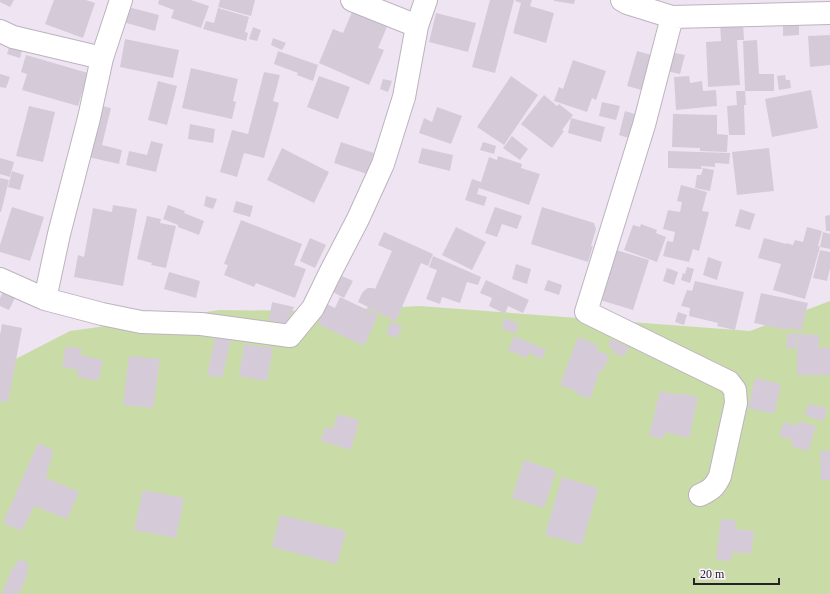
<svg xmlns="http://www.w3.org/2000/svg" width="830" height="594" font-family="Georgia,serif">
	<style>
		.green { fill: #c9dca8 }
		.building { fill: #d5cbd8 }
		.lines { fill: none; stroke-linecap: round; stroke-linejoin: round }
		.street-casing { stroke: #bcb3bf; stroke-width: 24 }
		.street { stroke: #fff; stroke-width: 22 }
	</style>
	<rect width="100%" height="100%" fill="#efe5f2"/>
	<!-- green -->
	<path class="green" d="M 830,301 L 830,594 L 0,594 L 0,367 L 70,331 L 220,310 L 313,311 L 420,306 L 750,331 Z"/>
	<!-- building -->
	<path class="building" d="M 0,0 L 14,0 L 10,7 L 0,2 Z
		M 54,0 L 86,0 L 95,3 L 83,38 L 45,24 Z
		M 159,0 L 191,0 L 209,6 L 201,28 L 171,18 L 174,10 L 158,4 Z
		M 220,0 L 255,0 L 251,16 L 218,7 Z
		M 490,0 L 514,0 L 495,73 L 472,67 Z
		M 516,0 L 532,0 L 530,6 L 554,13 L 546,43 L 513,33 L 521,3 L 515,1 Z
		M 554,0 L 575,0 L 574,4 L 554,1 Z
		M 128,7 L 159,15 L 155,31 L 123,22 Z
		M 218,8 L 249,17 L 245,32 L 248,33 L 246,41 L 203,29 L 206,21 L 214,23 Z
		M 352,12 L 387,27 L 378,48 L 384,50 L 369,85 L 319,63 L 333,29 L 343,33 Z
		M 436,13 L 476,23 L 468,52 L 429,42 Z
		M 799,19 L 799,35 L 783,36 L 783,20 Z
		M 743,21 L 744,40 L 737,40 L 740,85 L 708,87 L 706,42 L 721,41 L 720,22 Z
		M 253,27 L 261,30 L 257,41 L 249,39 Z
		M 830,35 L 830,65 L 810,67 L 808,36 Z
		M 273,38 L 286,43 L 282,50 L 271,45 Z
		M 125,39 L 179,50 L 173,78 L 120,67 Z
		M 757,40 L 759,74 L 774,74 L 774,91 L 745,91 L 743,41 Z
		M 10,44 L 23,47 L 20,58 L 7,54 Z
		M 278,51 L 318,65 L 313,81 L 297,75 L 298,73 L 274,64 Z
		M 637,51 L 655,56 L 645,91 L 627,86 Z
		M 670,52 L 685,55 L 680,74 L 666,71 Z
		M 26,55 L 88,73 L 78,106 L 22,90 L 27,74 L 21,72 Z
		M 573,60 L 606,71 L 596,100 L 592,98 L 587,112 L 554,101 L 559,87 L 563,89 Z
		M 191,68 L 238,79 L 233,101 L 236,102 L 232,119 L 182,108 Z
		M 264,72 L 280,75 L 273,101 L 279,103 L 264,158 L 244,153 L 237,177 L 220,172 L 232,130 L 248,134 Z
		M 0,74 L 10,77 L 6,88 L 0,87 Z
		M 785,75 L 786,80 L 790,80 L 791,88 L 779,90 L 777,76 Z
		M 319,76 L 350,87 L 338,119 L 307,107 Z
		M 511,76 L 538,95 L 504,145 L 477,127 Z
		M 689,76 L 690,83 L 702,81 L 703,91 L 716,90 L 717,106 L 676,110 L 674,77 Z
		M 383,79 L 392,81 L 388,92 L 380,89 Z
		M 158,81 L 177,86 L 167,125 L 148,120 Z
		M 811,90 L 818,128 L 772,137 L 765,99 Z
		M 736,91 L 745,91 L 746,105 L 744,105 L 745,135 L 729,135 L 727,106 L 737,105 Z
		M 544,95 L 557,106 L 559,104 L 573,115 L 562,130 L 564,131 L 552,148 L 521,124 Z
		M 602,102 L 620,106 L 616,120 L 599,116 Z
		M 97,105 L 111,108 L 102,145 L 122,150 L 119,164 L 84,156 Z
		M 29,106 L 55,112 L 43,162 L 16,156 Z
		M 437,107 L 462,116 L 451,144 L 419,133 L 424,118 L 432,122 Z
		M 625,111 L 638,115 L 632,139 L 619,135 Z
		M 673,114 L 717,115 L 717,134 L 728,135 L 727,152 L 700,151 L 700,148 L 672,147 Z
		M 571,118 L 605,127 L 601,142 L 568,133 Z
		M 190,124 L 215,129 L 213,143 L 188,139 Z
		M 512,136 L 528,149 L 520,160 L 503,148 Z
		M 151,141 L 163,144 L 156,172 L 126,165 L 129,151 L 147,155 Z
		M 341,142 L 374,153 L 367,174 L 334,163 Z
		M 483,142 L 496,146 L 494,154 L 480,150 Z
		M 282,148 L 329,172 L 314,203 L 267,180 Z
		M 422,148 L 453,155 L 450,171 L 418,163 Z
		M 769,148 L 774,191 L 737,195 L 732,152 Z
		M 668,151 L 730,153 L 729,164 L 715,163 L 715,167 L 701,166 L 702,169 L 668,168 Z
		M 498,156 L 522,164 L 521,168 L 540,174 L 529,205 L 479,188 L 477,194 L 487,197 L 484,206 L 465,200 L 472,179 L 481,182 L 489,157 L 497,160 Z
		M 0,158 L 14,162 L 10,177 L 0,174 Z
		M 703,168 L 714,170 L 710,191 L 695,188 L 697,175 L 701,175 Z
		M 12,171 L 24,175 L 20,190 L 8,187 Z
		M 0,178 L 9,180 L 1,212 L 0,212 Z
		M 681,185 L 707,192 L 702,211 L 709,212 L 699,251 L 693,249 L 689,262 L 663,256 L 667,241 L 673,242 L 675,232 L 663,229 L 668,210 L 680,212 L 682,202 L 677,201 Z
		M 206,196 L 217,199 L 213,209 L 204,206 Z
		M 236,201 L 253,206 L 250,217 L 233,212 Z
		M 113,205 L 137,209 L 123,286 L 74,277 L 78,255 L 84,257 L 93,208 L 112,212 Z
		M 168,205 L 185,211 L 184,213 L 204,221 L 199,235 L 178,227 L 178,225 L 163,219 Z
		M 12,207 L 44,217 L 30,261 L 0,252 L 0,245 Z
		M 495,207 L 522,216 L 517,229 L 502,224 L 497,237 L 485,233 Z
		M 542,207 L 594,223 L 596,229 L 591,246 L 593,246 L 588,262 L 531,244 Z
		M 740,209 L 755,214 L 750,230 L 735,226 Z
		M 830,215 L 830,231 L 826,231 L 825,216 Z
		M 147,216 L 161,219 L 160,223 L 176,226 L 166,268 L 151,265 L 152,263 L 137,259 Z
		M 241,220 L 302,244 L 294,265 L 306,269 L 295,298 L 256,283 L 254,287 L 224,275 L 228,265 L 224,264 Z
		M 641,224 L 657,230 L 656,233 L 666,237 L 657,262 L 624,250 L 633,225 L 640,227 Z
		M 456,227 L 486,242 L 472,270 L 442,255 Z
		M 807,227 L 822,231 L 818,246 L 820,247 L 805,299 L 773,290 L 781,264 L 758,258 L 764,238 L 786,244 L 786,243 L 793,245 L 795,240 L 803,242 Z
		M 384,232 L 433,254 L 428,266 L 421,263 L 396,321 L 367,308 L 368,307 L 358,302 L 362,293 L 365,290 L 368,288 L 373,288 L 375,289 L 392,251 L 378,245 Z
		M 823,232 L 830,234 L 830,249 L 820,247 Z
		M 310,238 L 326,245 L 315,268 L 300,261 Z
		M 616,250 L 649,260 L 633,310 L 600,300 Z
		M 820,250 L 830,252 L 830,268 L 827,281 L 813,278 Z
		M 433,256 L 481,277 L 478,285 L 467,282 L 460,303 L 442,297 L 440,304 L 426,299 L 437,270 L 429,267 Z
		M 708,257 L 722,262 L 717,280 L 703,275 Z
		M 516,264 L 531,269 L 527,284 L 512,279 Z
		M 687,267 L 694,269 L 690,283 L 681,280 L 683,273 L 685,274 Z
		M 667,268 L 678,272 L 674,285 L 663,281 Z
		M 169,272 L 200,281 L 196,298 L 164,289 Z
		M 342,276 L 353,281 L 344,298 L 333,292 Z
		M 486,280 L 529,300 L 523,313 L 508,306 L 505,314 L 489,306 L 492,298 L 480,293 Z
		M 548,280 L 562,285 L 559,295 L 544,290 Z
		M 695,281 L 744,292 L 735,330 L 717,326 L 718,323 L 689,316 L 690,308 L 681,306 L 687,290 L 692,291 Z
		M 4,290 L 16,296 L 9,310 L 0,306 L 0,298 Z
		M 761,293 L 808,303 L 801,331 L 788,328 L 787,330 L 754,323 Z
		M 340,297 L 378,315 L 364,346 L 318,324 L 327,304 L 335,308 Z
		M 272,302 L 294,307 L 286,324 L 269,320 Z
		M 678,312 L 687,315 L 684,325 L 675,322 Z
		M 505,318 L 519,324 L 515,334 L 501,328 Z
		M 391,321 L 402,326 L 397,338 L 386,334 Z
		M 2,324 L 22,328 L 8,402 L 0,401 L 0,335 Z
		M 217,331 L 232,334 L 222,378 L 207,375 Z
		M 788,333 L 797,334 L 795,349 L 786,348 Z
		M 797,334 L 819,335 L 819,348 L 830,348 L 830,375 L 797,375 Z
		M 514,336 L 546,350 L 542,359 L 529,353 L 527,358 L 508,350 Z
		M 578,337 L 598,345 L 596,350 L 609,355 L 603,371 L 600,370 L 590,399 L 575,393 L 576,391 L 560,385 Z
		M 611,339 L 629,347 L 624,357 L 612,352 L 614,349 L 608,346 Z
		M 244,344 L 273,348 L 267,381 L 239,376 Z
		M 66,346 L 82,349 L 80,355 L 103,360 L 98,381 L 77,377 L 78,370 L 62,367 Z
		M 129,356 L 160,359 L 153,408 L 123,405 Z
		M 755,378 L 781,384 L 774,414 L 748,408 Z
		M 660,391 L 679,395 L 680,393 L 698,397 L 689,438 L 665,432 L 664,439 L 649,436 Z
		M 808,404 L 827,408 L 824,421 L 805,416 Z
		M 338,414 L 359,420 L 351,450 L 321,441 L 325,427 L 333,429 Z
		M 799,421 L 816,426 L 808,451 L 791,446 L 793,440 L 779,436 L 784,422 L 797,426 Z
		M 38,443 L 53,450 L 46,478 L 79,492 L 67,519 L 34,506 L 22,531 L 3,523 Z
		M 820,451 L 830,451 L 830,480 L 821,480 Z
		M 524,460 L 556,471 L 544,508 L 512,498 Z
		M 562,477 L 598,488 L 582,545 L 545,535 Z
		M 143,490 L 184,498 L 176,538 L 134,530 Z
		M 280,515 L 346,531 L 337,564 L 272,547 Z
		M 721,519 L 736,520 L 735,529 L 754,531 L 751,554 L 732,552 L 731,561 L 716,560 Z
		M 19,559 L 29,564 L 26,572 L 28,573 L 19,594 L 2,594 L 13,567 L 15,567 Z"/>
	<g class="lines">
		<defs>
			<path id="street" d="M 352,0 L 417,26
				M 622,0 L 627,3 L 672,17 L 830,13
				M 672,17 L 644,125 L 586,312 L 729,382 L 735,390 L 736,403 L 720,476 C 715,487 711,490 700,495
				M 0,31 L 13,37 L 102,58
				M 0,279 L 45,299 L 102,314 L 141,322 L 201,324 L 290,336 L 313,308 L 330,273 L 358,219 L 383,164 L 404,97 L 417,26 L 426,0
				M 45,299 L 59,234 L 89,118 L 102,58 L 121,0"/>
		</defs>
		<!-- street casing -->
		<use href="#street" class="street-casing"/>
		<!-- street -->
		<use href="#street" class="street"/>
	</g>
	<!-- scale -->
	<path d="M694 578v6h85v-6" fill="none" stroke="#252126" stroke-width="2"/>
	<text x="700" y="578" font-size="12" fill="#252126" stroke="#fcf2ff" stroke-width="3" paint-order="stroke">20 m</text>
</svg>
